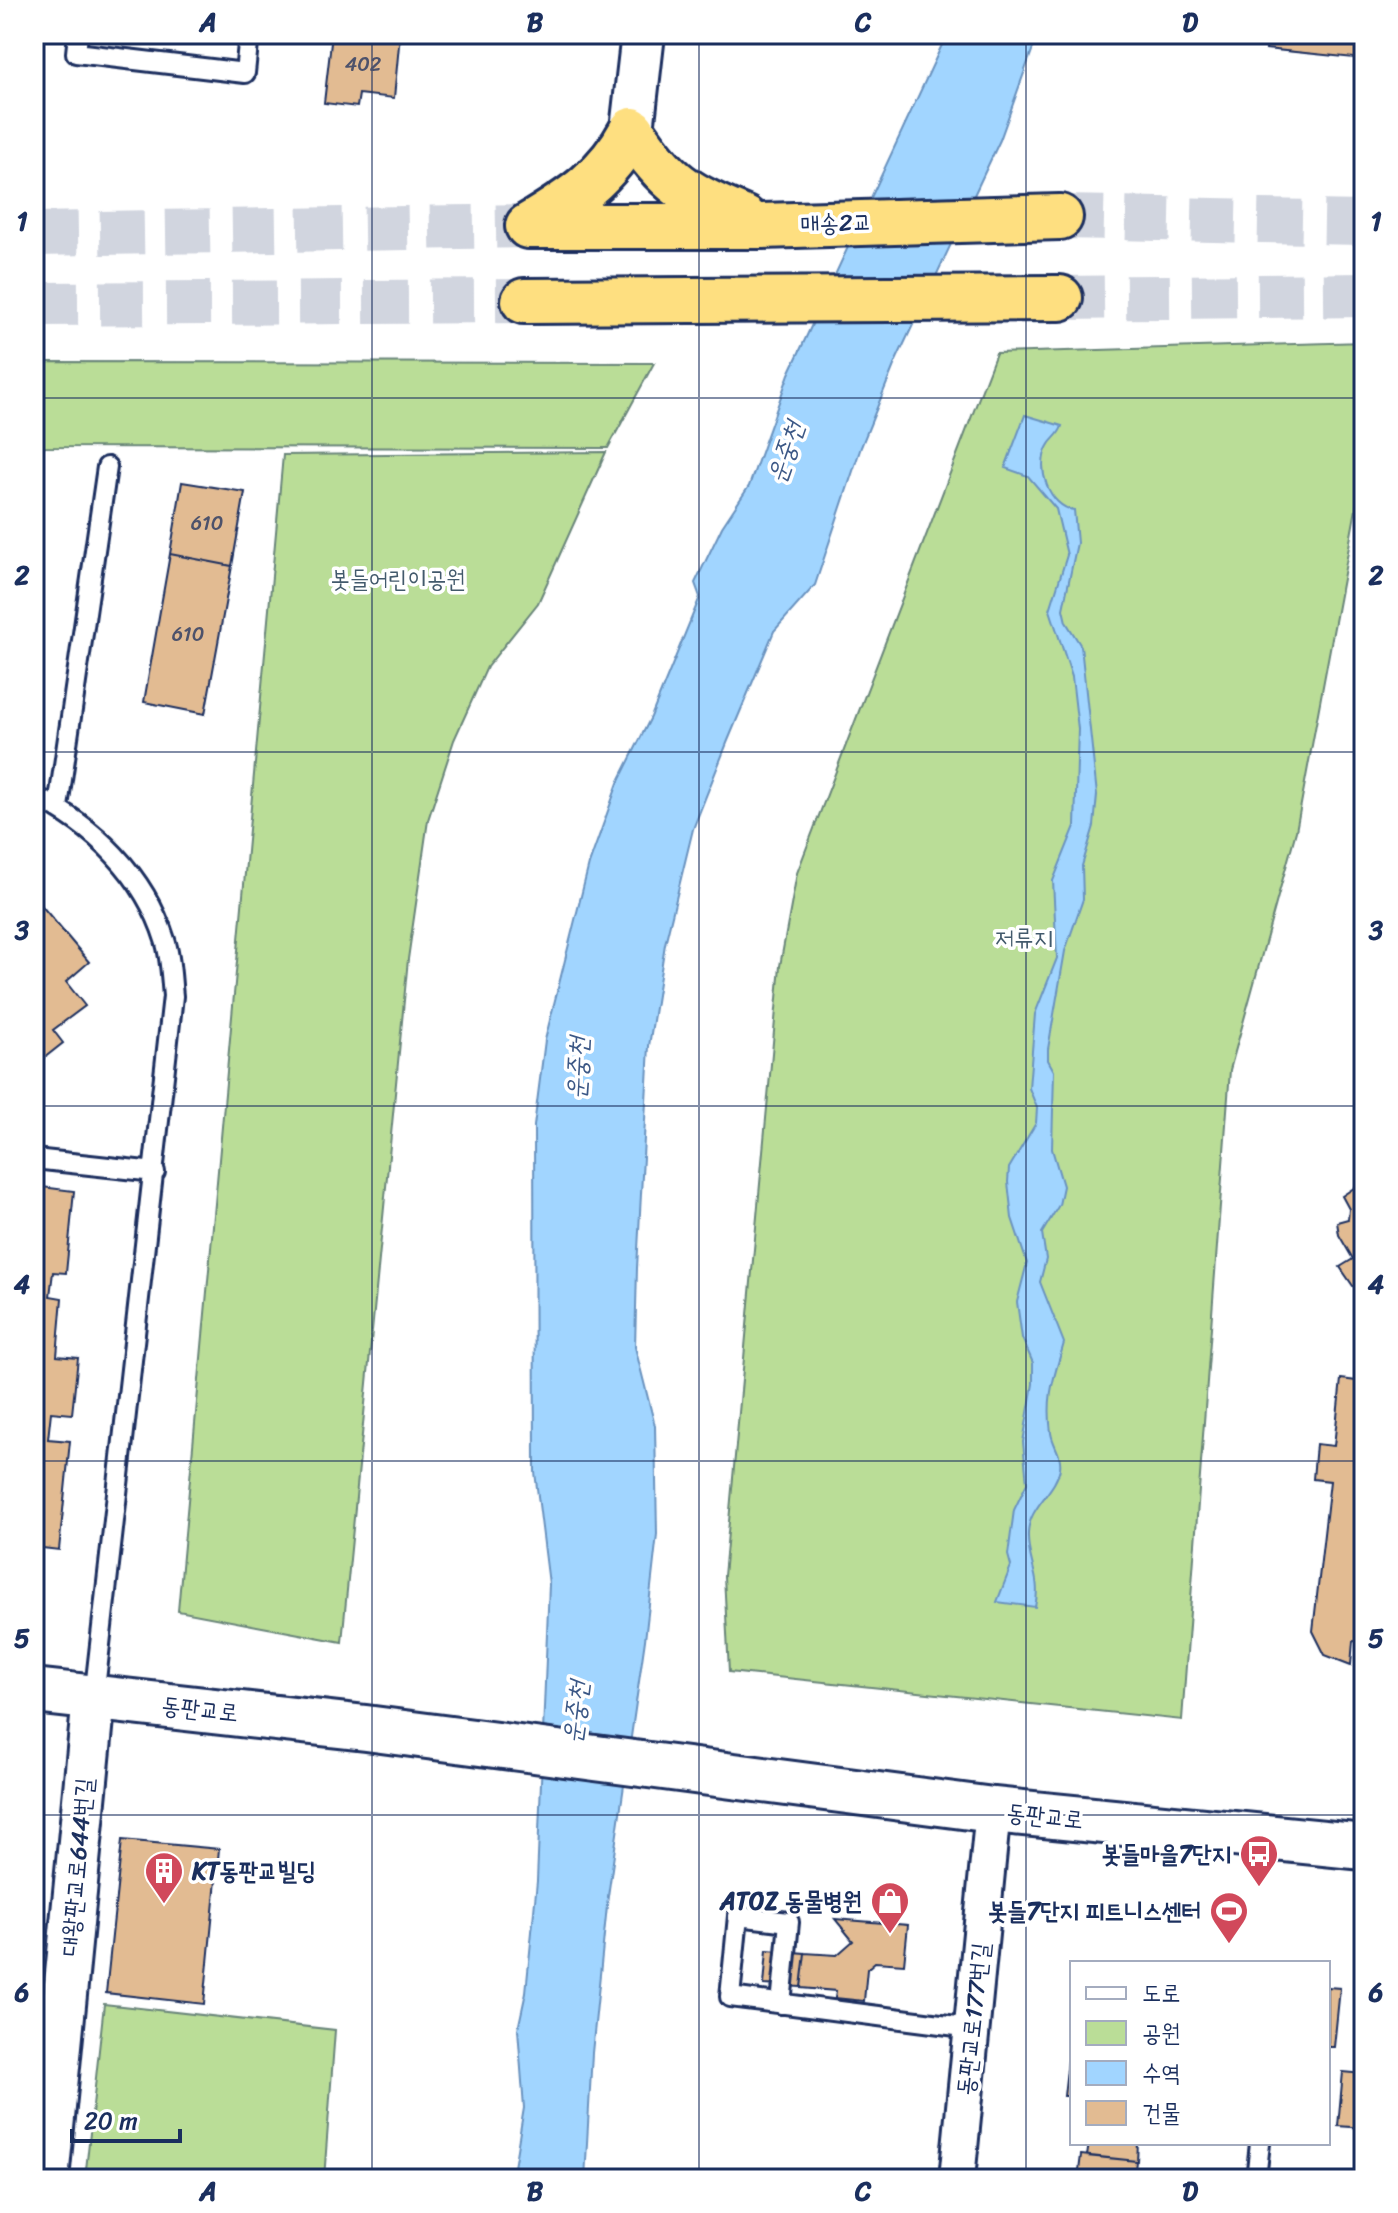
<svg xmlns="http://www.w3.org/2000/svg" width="1398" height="2213" font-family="Sriracha,'Poor Story',sans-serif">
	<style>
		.green { fill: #badd97; stroke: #6a867a; stroke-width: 2 }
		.water { fill: #a1d5ff; stroke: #6b93bf; stroke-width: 2 }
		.building { fill: #e2bb92; stroke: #1b2f5e; stroke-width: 2 }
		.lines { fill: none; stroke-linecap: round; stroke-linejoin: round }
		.trunk-tunnel { stroke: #d1d5df; stroke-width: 44; stroke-dasharray: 44 22; stroke-linecap: butt }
		.service-casing { stroke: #1b2f5e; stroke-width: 24 }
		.minor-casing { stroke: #1b2f5e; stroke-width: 40 }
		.tertiary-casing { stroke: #1b2f5e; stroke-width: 48 }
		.secondary-casing { stroke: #1b2f5e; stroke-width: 50 }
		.trunk-casing { stroke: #1b2f5e; stroke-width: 50 }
		.service { stroke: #fff; stroke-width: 18 }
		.minor { stroke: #fff; stroke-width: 34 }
		.tertiary { stroke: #fff; stroke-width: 42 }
		.secondary { stroke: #fff; stroke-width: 44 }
		.trunk { stroke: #fedf80; stroke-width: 44 }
		.grid { fill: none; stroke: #1b2f5e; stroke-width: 2; stroke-opacity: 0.55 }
		.labels { text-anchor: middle; stroke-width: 7; stroke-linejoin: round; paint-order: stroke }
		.number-label { font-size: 20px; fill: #4d526b }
		.street-label { font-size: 24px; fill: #1b2f5e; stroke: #fff }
		.park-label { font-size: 24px; fill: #435a6c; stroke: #fff }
		.poi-label { font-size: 24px; font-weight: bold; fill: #1b2f5e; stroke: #fff; text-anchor: end }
		.water-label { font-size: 26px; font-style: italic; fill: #3c5886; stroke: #fff }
		.neatline { fill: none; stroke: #1b2f5e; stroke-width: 3 }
		.grid-label { font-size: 26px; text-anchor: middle; font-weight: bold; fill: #1b2f5e }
	</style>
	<rect width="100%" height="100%" fill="#fff"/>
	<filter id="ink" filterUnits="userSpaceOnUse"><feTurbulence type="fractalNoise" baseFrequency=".0125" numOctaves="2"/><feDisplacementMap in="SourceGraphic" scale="16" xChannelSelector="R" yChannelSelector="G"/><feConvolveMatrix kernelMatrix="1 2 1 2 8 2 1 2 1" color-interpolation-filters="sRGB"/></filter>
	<g filter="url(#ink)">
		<!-- green -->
		<path class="green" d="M 1364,342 L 1364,466 L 1296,831 L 1230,1070 L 1182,1720 L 729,1672 L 724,1576 L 780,966 L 797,873 L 996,353 Z
			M 34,362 L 654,363 L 608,448 L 34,447 Z
			M 606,452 L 538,603 L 487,667 L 454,740 L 428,820 L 408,959 L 342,1642 L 178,1611 L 283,455 Z
			M 104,2004 L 335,2030 L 324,2179 L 85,2179 Z"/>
		<!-- water -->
		<path class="water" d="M 947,34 L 1038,34 L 1000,140 L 895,363 L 861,447 L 815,585 L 774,631 L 727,743 L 693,829 L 665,944 L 649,1046 L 637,1268 L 635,1347 L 655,1426 L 657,1534 L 645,1640 L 608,1896 L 592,2053 L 585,2179 L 512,2179 L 524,2108 L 518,2029 L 526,1992 L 537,1881 L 549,1584 L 535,1472 L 534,1126 L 545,1040 L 589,864 L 618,783 L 651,717 L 700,597 L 695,583 L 722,527 L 749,486 L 789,374 Z
			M 1025,415 L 1062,426 C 1059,436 1052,438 1048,446 C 1035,467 1049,507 1074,510 L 1077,543 L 1063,609 L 1066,622 L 1081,646 L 1097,795 L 1094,826 L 1082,866 L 1083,899 L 1065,951 L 1048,1049 L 1048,1060 L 1054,1071 L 1052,1149 L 1063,1186 L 1059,1205 L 1042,1233 L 1046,1259 L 1040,1282 L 1064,1343 C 1054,1378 1046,1394 1051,1433 C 1053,1446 1062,1454 1060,1468 C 1056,1492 1028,1507 1028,1534 C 1027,1562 1042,1577 1035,1607 L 997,1602 L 1011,1566 L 1008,1555 L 1014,1510 L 1027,1483 L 1023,1442 L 1033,1384 L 1033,1363 L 1022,1338 L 1017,1302 L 1027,1263 L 1012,1218 L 1008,1182 L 1009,1168 L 1036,1123 L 1037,1108 L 1029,1088 L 1035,1014 L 1057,958 L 1053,881 L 1075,826 L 1078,729 L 1072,677 L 1050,610 L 1067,555 L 1056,509 L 1028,476 L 1005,468 Z"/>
		<!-- building -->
		<path class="building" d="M 332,34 L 400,34 L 394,98 L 359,94 L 357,107 L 324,103 Z
			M 1268,34 L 1364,34 L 1364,59 L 1266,49 Z
			M 182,482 L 245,492 L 232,566 L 170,554 Z
			M 170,554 L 232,566 L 205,714 L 144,702 Z
			M 36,899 L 89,962 L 66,982 L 85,1006 L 53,1030 L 63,1043 L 34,1066 Z
			M 1360,1184 L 1364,1190 L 1364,1292 L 1353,1286 L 1340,1267 L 1353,1259 L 1339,1235 L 1337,1222 L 1348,1219 L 1349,1209 L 1342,1196 Z
			M 34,1186 L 74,1191 L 66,1273 L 53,1272 L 50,1296 L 62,1298 L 57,1356 L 78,1358 L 72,1414 L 51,1412 L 48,1439 L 70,1441 L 59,1550 L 34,1547 Z
			M 1341,1379 L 1364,1382 L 1364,1642 L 1353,1641 L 1351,1665 L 1325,1655 L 1313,1631 L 1330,1481 L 1313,1479 L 1316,1444 L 1334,1446 Z
			M 122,1840 L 219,1849 L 204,2004 L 106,1993 Z
			M 835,1919 L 908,1925 L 904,1964 L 875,1962 L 867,1969 L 864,2001 L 835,1998 L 836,1991 L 801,1988 L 805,1953 L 837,1955 L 853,1941 Z
			M 767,1950 L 805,1953 L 801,1987 L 764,1985 Z
			M 1328,1987 L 1340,1988 L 1334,2047 L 1328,2047 Z
			M 1070,2042 L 1072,2042 L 1072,2096 L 1064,2096 Z
			M 1343,2072 L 1364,2074 L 1364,2128 L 1338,2126 Z
			M 1089,2143 L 1138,2143 L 1137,2161 L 1087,2156 Z
			M 1081,2155 L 1136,2161 L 1134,2179 L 1078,2179 Z"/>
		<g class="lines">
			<!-- trunk-tunnel -->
			<path class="trunk-tunnel" d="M 1060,217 L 1364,223
				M 34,234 L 528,226
				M 1060,298 L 1364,295
				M 34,304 L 524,301"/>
			<defs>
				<path id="service" d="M 78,34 L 76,53 L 245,73 L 249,34
					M 34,796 C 94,825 145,876 165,940 C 171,958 171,978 173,996 L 94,1698
					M 58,807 L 107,467
					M 34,1159 L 155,1172
					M 781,2004 L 789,1922 L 738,1916 L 730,1997 L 972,2028
					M 1256,2179 L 1260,2143"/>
				<path id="minor" d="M 957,2179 L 993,1810"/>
				<path id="tertiary" d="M 632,130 L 643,34
					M 47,2179 L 94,1698"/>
				<path id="secondary" d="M 34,1691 L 366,1728 L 993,1810 L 1364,1847"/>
				<path id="trunk" d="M 528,226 L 762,226 L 1060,217
					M 528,226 C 573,199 606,178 632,130 C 667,184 686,194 745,219
					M 524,301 L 1060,298"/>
			</defs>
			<!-- service casing -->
			<use href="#service" class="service-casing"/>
			<!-- minor casing -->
			<use href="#minor" class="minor-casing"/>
			<!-- tertiary casing -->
			<use href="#tertiary" class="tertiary-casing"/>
			<!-- secondary casing -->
			<use href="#secondary" class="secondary-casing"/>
			<!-- trunk casing -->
			<use href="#trunk" class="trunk-casing"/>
			<!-- service -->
			<use href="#service" class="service"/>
			<!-- minor -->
			<use href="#minor" class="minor"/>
			<!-- tertiary -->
			<use href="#tertiary" class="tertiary"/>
			<!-- secondary -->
			<use href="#secondary" class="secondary"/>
			<!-- trunk -->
			<use href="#trunk" class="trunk"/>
		</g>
	</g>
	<!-- grid -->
	<path class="grid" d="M 372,34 L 372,2179M 699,34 L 699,2179M 1026,34 L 1026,2179M 34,398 L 1364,398M 34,752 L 1364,752M 34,1106 L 1364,1106M 34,1461 L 1364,1461M 34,1815 L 1364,1815"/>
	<!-- icons -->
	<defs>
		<symbol id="bus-pin" viewBox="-11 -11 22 30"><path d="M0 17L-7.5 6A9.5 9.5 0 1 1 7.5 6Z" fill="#d1495b" stroke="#fff"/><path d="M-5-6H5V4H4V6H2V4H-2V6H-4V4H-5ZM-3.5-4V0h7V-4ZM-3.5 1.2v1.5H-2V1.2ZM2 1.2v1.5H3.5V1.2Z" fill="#fff"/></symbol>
		<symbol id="building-pin" viewBox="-11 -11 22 30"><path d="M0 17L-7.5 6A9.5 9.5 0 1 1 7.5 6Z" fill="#d1495b" stroke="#fff"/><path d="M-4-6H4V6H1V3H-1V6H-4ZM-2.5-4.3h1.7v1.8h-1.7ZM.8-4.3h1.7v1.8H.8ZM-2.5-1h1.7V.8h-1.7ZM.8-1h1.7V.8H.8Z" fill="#fff"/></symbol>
		<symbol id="shop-pin" viewBox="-11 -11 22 30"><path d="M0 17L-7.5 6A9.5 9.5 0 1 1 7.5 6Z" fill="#d1495b" stroke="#fff"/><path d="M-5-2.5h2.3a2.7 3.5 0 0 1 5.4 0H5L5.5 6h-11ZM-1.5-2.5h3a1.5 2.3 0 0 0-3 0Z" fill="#fff"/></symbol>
		<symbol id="stadium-pin" viewBox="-11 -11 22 30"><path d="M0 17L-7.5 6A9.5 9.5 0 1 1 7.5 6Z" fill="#d1495b" stroke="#fff"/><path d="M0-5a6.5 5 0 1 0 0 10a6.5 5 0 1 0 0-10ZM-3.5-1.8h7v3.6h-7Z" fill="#fff"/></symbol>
	</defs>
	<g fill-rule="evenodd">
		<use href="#bus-pin" x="1237" y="1832" width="44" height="60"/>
		<use href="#building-pin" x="142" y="1849" width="44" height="60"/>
		<use href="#shop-pin" x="868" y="1879" width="44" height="60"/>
		<use href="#stadium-pin" x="1207" y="1889" width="44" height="60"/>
	</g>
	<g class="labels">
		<!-- number labels -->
		<g class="number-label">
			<text x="363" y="71">402</text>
			<text x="207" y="530">610</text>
			<text x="188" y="641">610</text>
		</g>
		<!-- street labels -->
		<g class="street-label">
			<text transform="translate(836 223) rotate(-2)" y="8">매송2교</text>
			<text transform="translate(200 1709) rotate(6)" y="8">동판교로</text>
			<text transform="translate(1045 1816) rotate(6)" y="8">동판교로</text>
			<text transform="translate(77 1867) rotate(-85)" y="8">대왕판교로644번길</text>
			<text transform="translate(973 2019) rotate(-84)" y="8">동판교로177번길</text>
		</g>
		<!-- park labels -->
		<g class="park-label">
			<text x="398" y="587">봇들어린이공원</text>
			<text x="1024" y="946">저류지</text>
		</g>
		<!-- poi labels -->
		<g class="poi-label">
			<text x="1231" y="1862">봇들마을7단지</text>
			<text x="192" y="1879" text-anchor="start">KT동판교빌딩</text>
			<text x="862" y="1909">ATOZ 동물병원</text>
			<text x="1201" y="1919">봇들7단지 피트니스센터</text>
		</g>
		<!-- water labels -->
		<g class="water-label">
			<text transform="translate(785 452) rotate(-71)" y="9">운중천</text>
			<text transform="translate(577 1068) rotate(-87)" y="9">운중천</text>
			<text transform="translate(575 1712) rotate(-83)" y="9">운중천</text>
		</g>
	</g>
	<!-- margin -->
	<rect width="1398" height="2213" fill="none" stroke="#fff" stroke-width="88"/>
	<!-- legend -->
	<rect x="1070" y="1961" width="260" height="184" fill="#ffffff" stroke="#a4acbf" stroke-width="2"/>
	<rect x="1086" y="1987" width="40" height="12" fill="#ffffff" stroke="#a4acbf" stroke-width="2"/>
	<text x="1142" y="2001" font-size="24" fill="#1b2f5e">도로</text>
	<rect x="1086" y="2021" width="40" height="24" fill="#badd97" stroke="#a4acbf" stroke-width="2"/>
	<text x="1142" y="2041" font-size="24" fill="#1b2f5e">공원</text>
	<rect x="1086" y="2061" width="40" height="24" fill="#a1d5ff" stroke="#a4acbf" stroke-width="2"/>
	<text x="1142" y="2081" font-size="24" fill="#1b2f5e">수역</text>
	<rect x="1086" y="2101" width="40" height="24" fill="#e2bb92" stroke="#a4acbf" stroke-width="2"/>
	<text x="1142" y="2121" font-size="24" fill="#1b2f5e">건물</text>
	<!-- scale -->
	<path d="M72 2129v12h108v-12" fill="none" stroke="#1b2f5e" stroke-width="4"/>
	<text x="84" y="2129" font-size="24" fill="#1b2f5e" stroke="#ffffff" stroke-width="6" paint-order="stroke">20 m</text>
	<rect x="44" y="44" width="1310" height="2125" class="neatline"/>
	<g class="grid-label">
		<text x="208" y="31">A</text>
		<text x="535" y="31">B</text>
		<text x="863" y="31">C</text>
		<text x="1190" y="31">D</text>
		<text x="22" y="230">1</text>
		<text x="1376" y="230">1</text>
		<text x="22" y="584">2</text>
		<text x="1376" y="584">2</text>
		<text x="22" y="939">3</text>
		<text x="1376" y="939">3</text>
		<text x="22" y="1293">4</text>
		<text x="1376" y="1293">4</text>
		<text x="22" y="1647">5</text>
		<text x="1376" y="1647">5</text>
		<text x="22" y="2001">6</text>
		<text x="1376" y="2001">6</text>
		<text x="208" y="2200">A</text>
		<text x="535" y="2200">B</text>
		<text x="863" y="2200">C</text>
		<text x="1190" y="2200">D</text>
	</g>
</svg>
